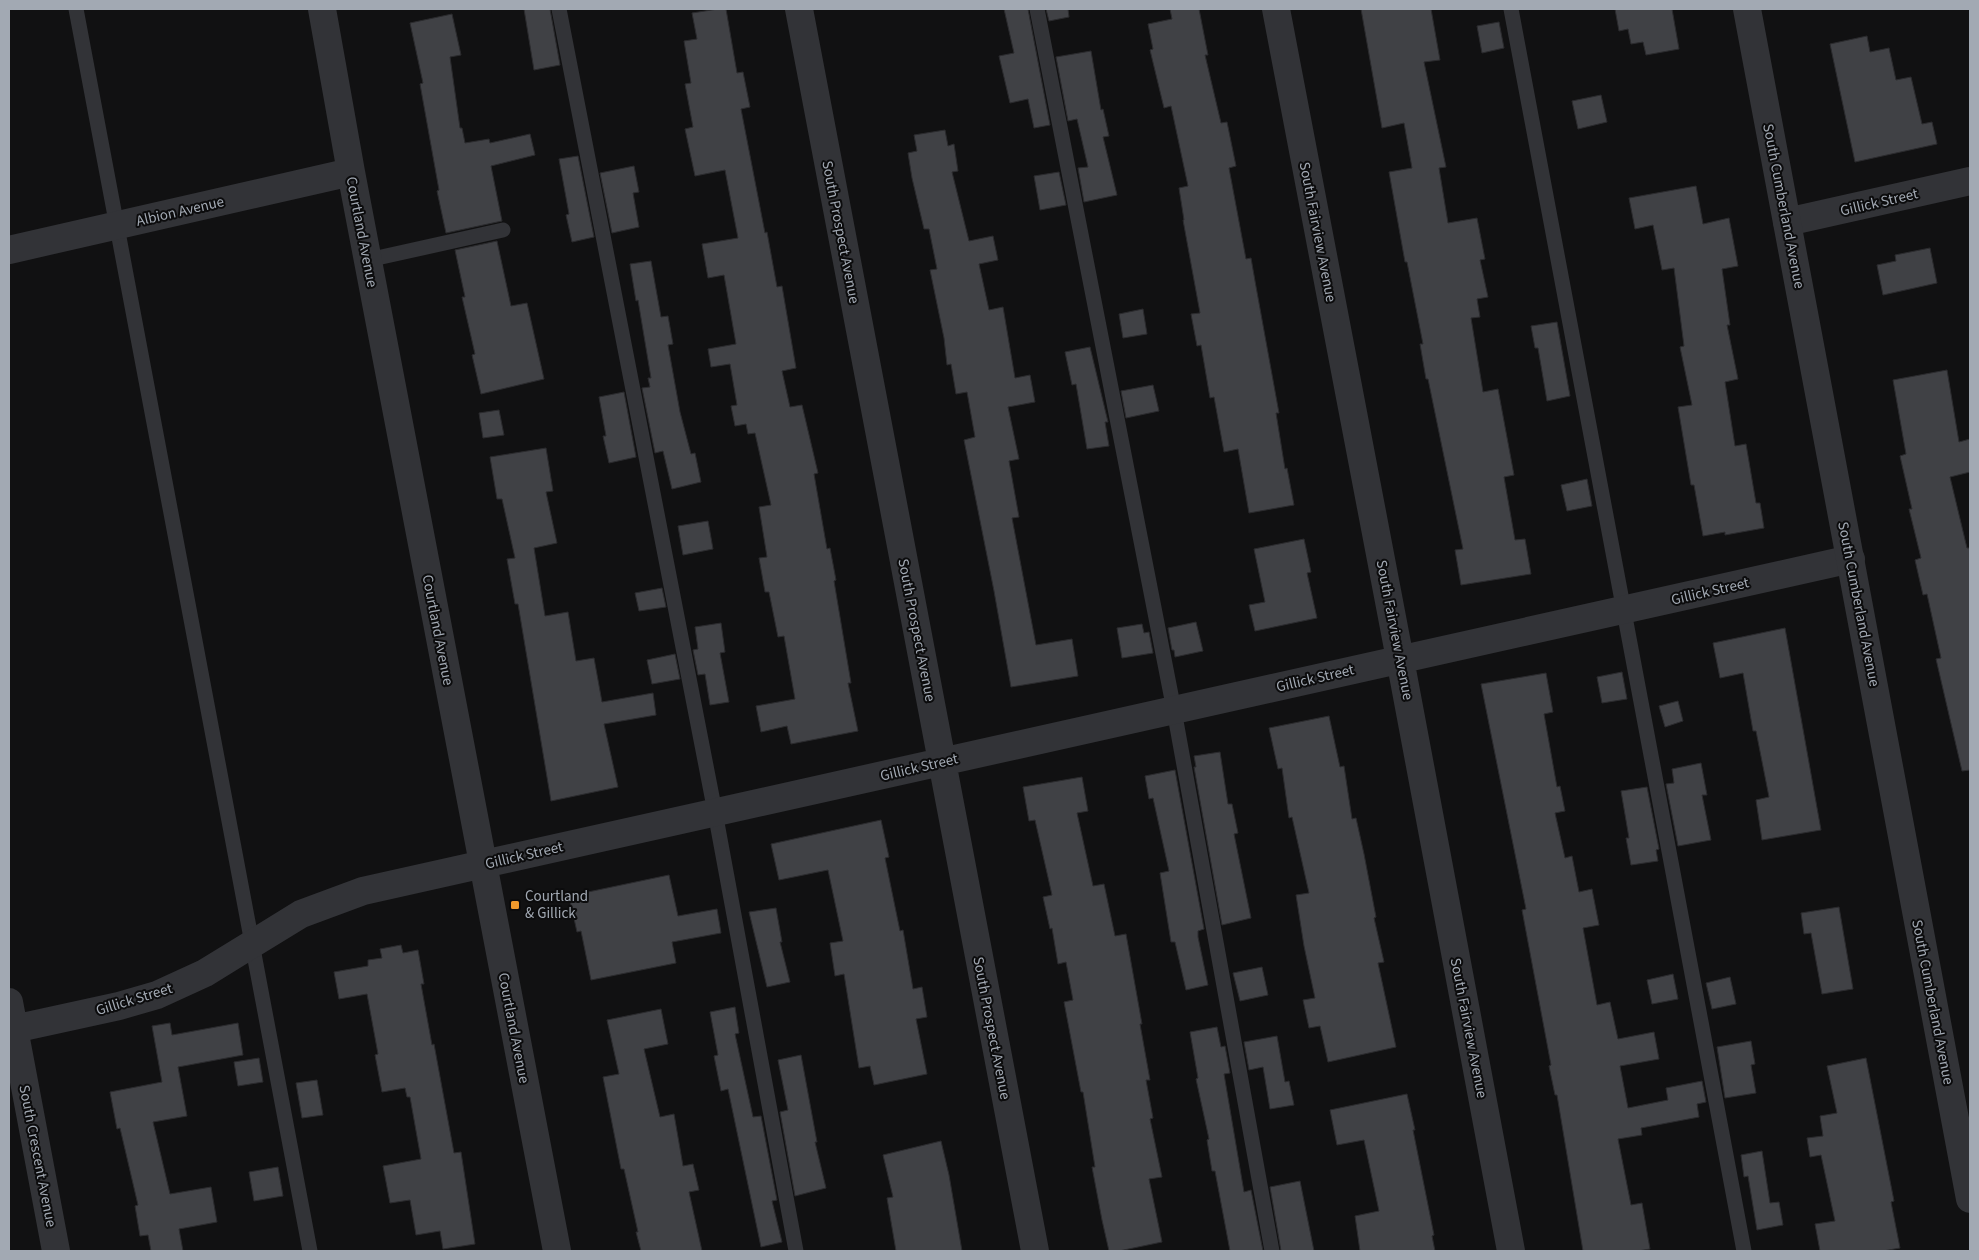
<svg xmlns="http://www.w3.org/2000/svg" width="1979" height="1260" font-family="'Source Sans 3',sans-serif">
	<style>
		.building { fill: #404145; stroke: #2b2b2e }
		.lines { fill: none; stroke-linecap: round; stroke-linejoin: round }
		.service { stroke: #323337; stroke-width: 15 }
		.minor { stroke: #323337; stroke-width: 28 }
		.tertiary { stroke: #323337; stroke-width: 28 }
		.poi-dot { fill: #f0992c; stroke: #0c0c0d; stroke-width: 2 }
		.labels { text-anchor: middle; stroke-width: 4; stroke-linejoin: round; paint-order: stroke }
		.street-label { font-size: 15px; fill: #a2a9b3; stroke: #0c0c0d }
		.poi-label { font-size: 15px; fill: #a2a9b3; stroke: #0c0c0d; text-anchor: start }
	</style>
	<rect width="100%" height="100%" fill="#111112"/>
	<!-- building -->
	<path class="building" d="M 524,9 L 550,9 L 560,65 L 534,70 Z
		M 718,9 L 726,9 L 737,73 L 743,72 L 750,107 L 741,109 L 765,233 L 767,232 L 777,287 L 782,286 L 796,368 L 782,371 L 790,407 L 802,405 L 818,473 L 814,474 L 827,549 L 830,548 L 836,580 L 834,581 L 851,683 L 848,683 L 858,731 L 791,744 L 787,726 L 761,732 L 756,706 L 795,699 L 784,636 L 778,637 L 769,592 L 765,592 L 759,558 L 767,557 L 759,507 L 771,505 L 755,433 L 748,434 L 746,424 L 735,426 L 731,406 L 737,405 L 730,364 L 711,367 L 708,349 L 736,344 L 724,275 L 708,278 L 702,244 L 738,238 L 725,170 L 695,176 L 685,129 L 693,127 L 685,84 L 691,83 L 684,41 L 697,39 L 692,13 Z
		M 1004,9 L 1028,9 L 1050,125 L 1034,128 L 1028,99 L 1010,103 L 999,56 L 1014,53 Z
		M 1046,9 L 1068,9 L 1069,17 L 1049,21 Z
		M 1170,9 L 1199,9 L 1208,55 L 1205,55 L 1221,123 L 1227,122 L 1236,166 L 1229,168 L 1246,259 L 1251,258 L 1255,281 L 1279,413 L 1276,413 L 1285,469 L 1287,468 L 1294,505 L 1249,513 L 1238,449 L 1224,452 L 1214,397 L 1210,398 L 1201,345 L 1197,346 L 1191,314 L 1200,313 L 1183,220 L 1184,220 L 1179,188 L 1188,186 L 1171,106 L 1164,108 L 1150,50 L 1153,49 L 1148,24 L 1172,19 Z
		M 1361,9 L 1431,9 L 1440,60 L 1424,62 L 1446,167 L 1439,168 L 1448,223 L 1477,218 L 1485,259 L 1480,260 L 1488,297 L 1477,299 L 1480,317 L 1471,318 L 1483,392 L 1498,389 L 1514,475 L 1504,477 L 1515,540 L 1525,539 L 1531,574 L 1461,585 L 1455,550 L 1463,549 L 1428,379 L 1426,379 L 1420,344 L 1423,344 L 1407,262 L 1405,262 L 1389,172 L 1412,168 L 1404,123 L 1382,128 Z
		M 1615,9 L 1672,9 L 1679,49 L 1646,55 L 1643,42 L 1631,44 L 1628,29 L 1619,31 Z
		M 452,14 L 461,55 L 450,57 L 460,128 L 462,128 L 465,143 L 489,139 L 490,143 L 530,134 L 535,155 L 491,166 L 502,221 L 446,233 L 437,191 L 439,190 L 420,84 L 423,83 L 410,23 Z
		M 1499,22 L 1504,48 L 1482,53 L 1477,26 Z
		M 1867,36 L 1870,52 L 1889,48 L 1896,80 L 1911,77 L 1922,124 L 1932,122 L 1937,144 L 1855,162 L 1830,44 Z
		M 1091,51 L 1101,110 L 1103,109 L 1109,136 L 1103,137 L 1117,195 L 1084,202 L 1078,168 L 1088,167 L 1077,119 L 1068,121 L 1056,57 Z
		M 1601,95 L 1607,122 L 1578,129 L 1572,101 Z
		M 945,130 L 948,146 L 954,144 L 958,171 L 952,172 L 969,241 L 993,236 L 998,260 L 979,264 L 989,310 L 1003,307 L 1015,378 L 1030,375 L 1035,402 L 1008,407 L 1019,459 L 1009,461 L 1019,517 L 1012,518 L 1036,645 L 1072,639 L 1078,676 L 1011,687 L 994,591 L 964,440 L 975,437 L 967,392 L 956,394 L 951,364 L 947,365 L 944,338 L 930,270 L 937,269 L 929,229 L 924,229 L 912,178 L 908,153 L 917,151 L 914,135 Z
		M 578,156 L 594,237 L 572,242 L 566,215 L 569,214 L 559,159 Z
		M 634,166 L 639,192 L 633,193 L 639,227 L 612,233 L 600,173 Z
		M 1059,172 L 1066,205 L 1040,210 L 1034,176 Z
		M 1696,186 L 1703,224 L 1729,218 L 1738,266 L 1722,269 L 1730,325 L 1727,325 L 1738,379 L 1725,382 L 1735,446 L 1746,444 L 1756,503 L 1760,503 L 1764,528 L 1725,535 L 1725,532 L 1703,536 L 1694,485 L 1691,485 L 1678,407 L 1692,405 L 1680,347 L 1684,346 L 1674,268 L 1662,270 L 1653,225 L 1635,229 L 1629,198 Z
		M 497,241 L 511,306 L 527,303 L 544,379 L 481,394 L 472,355 L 475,354 L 462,297 L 465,297 L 455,250 Z
		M 1930,248 L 1937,283 L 1883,295 L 1877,265 L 1896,261 L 1895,255 Z
		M 651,261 L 661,317 L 668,316 L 673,344 L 668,345 L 680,412 L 691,454 L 695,453 L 701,482 L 672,489 L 663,451 L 655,453 L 642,388 L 650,387 L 648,378 L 651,378 L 638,300 L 636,301 L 630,264 Z
		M 1143,309 L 1147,334 L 1123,338 L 1119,314 Z
		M 1557,322 L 1570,396 L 1547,401 L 1538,348 L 1535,348 L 1531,326 Z
		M 1090,347 L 1108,422 L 1105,422 L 1109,446 L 1087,449 L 1076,384 L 1072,385 L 1065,352 Z
		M 1947,370 L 1959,442 L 1970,439 L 1970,472 L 1950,477 L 1967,548 L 1970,548 L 1970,770 L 1962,771 L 1936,659 L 1941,658 L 1927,594 L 1923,595 L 1915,560 L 1921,558 L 1909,509 L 1912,509 L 1900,456 L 1906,454 L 1893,380 Z
		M 1153,385 L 1159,411 L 1126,418 L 1121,391 Z
		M 624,392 L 636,457 L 609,463 L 603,436 L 606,436 L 599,397 Z
		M 499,410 L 504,435 L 483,438 L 479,413 Z
		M 546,448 L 553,491 L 546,492 L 557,543 L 534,548 L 545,616 L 568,612 L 576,661 L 594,658 L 602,702 L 653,693 L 656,715 L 604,724 L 618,787 L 551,801 L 518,604 L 515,604 L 507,559 L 515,558 L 502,499 L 497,499 L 490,457 Z
		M 1587,479 L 1592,506 L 1567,511 L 1561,485 Z
		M 708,521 L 713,549 L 683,555 L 678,526 Z
		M 1304,539 L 1311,572 L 1307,573 L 1317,618 L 1255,631 L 1249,605 L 1265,602 L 1254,549 Z
		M 662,588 L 666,607 L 639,611 L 635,593 Z
		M 1196,622 L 1203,651 L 1175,657 L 1174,650 L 1172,650 L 1168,628 Z
		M 721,623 L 725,652 L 720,653 L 729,702 L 710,705 L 705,674 L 698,675 L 693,650 L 698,649 L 695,627 Z
		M 1142,624 L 1144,633 L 1149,632 L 1153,653 L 1122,658 L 1117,628 Z
		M 1785,628 L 1821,830 L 1762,840 L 1756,800 L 1769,797 L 1756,731 L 1753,731 L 1743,673 L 1720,678 L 1713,643 Z
		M 675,654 L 680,679 L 652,684 L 647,660 Z
		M 1622,672 L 1627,699 L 1602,703 L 1597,677 Z
		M 1546,673 L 1553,712 L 1544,714 L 1557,787 L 1560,786 L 1565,811 L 1555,813 L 1565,858 L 1572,856 L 1579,892 L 1592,889 L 1599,925 L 1583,928 L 1597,1005 L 1610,1002 L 1618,1039 L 1654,1032 L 1659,1059 L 1620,1066 L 1628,1108 L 1668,1100 L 1666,1088 L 1702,1081 L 1706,1102 L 1697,1104 L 1699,1117 L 1641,1128 L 1642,1135 L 1618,1139 L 1631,1205 L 1642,1203 L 1650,1249 L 1638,1251 L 1583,1251 L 1557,1095 L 1555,1095 L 1549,1066 L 1551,1065 L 1522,910 L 1526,909 L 1481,684 Z
		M 1678,701 L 1683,721 L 1665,727 L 1659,706 Z
		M 1329,716 L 1340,767 L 1344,766 L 1352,819 L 1356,818 L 1364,854 L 1376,917 L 1374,918 L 1384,962 L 1378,963 L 1396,1047 L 1328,1062 L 1320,1026 L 1309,1028 L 1303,1000 L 1315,998 L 1304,946 L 1296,895 L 1309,893 L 1292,817 L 1289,818 L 1282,768 L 1278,769 L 1269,728 Z
		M 1220,752 L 1228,804 L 1232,804 L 1238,833 L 1234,834 L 1251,918 L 1222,925 L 1194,767 L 1196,767 L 1194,756 Z
		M 1701,763 L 1707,795 L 1702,795 L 1711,840 L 1678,846 L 1666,784 L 1674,783 L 1672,769 Z
		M 1175,770 L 1204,929 L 1198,931 L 1198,937 L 1208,985 L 1186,990 L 1175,942 L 1171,942 L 1160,873 L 1169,871 L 1153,798 L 1149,799 L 1145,776 Z
		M 1082,777 L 1088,811 L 1077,813 L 1093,886 L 1104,884 L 1115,936 L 1126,934 L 1142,1024 L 1140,1024 L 1150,1080 L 1146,1080 L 1153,1118 L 1150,1119 L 1162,1177 L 1149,1179 L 1162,1242 L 1119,1251 L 1109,1251 L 1102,1220 L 1092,1167 L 1095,1167 L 1083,1092 L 1081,1092 L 1064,1002 L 1073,1000 L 1066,962 L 1058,964 L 1052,928 L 1050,929 L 1043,897 L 1052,895 L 1035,820 L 1029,821 L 1023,787 Z
		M 1647,787 L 1659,849 L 1656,850 L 1658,861 L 1631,865 L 1626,838 L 1629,838 L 1621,791 Z
		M 881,820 L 889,857 L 885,858 L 900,931 L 903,930 L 913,989 L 922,987 L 927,1017 L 916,1019 L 927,1074 L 874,1085 L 870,1066 L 859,1068 L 844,974 L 835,976 L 830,943 L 843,941 L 828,870 L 779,880 L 771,844 Z
		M 669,875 L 678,916 L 717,909 L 721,933 L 672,942 L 676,963 L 591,980 L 581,931 L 577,932 L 569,896 Z
		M 1839,907 L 1853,989 L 1822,994 L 1811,933 L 1804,934 L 1801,913 Z
		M 776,908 L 782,942 L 780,942 L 790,982 L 767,987 L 749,912 Z
		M 401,945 L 403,953 L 418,950 L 424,984 L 421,984 L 432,1045 L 434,1044 L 454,1153 L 461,1152 L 475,1244 L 443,1249 L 440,1231 L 416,1235 L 410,1200 L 390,1203 L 383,1166 L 421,1159 L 410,1097 L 407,1097 L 405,1088 L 382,1092 L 375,1055 L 378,1054 L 367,994 L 339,999 L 334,972 L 368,966 L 368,960 L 382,958 L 380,949 Z
		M 1262,967 L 1268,995 L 1240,1001 L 1233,973 Z
		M 1673,974 L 1678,999 L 1652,1004 L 1647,980 Z
		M 1730,977 L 1736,1004 L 1712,1009 L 1706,983 Z
		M 735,1007 L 739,1033 L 735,1034 L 753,1117 L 761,1116 L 777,1200 L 772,1201 L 782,1242 L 761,1247 L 728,1089 L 721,1091 L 714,1056 L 718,1055 L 710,1012 Z
		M 661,1009 L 668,1044 L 644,1049 L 660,1117 L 674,1114 L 683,1166 L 693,1164 L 699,1190 L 689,1192 L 702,1251 L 641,1251 L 636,1232 L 638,1232 L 624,1169 L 621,1169 L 603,1077 L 619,1074 L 607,1020 Z
		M 170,1023 L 172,1035 L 238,1023 L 243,1055 L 178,1067 L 187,1116 L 153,1122 L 170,1194 L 211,1187 L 217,1222 L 179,1229 L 183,1251 L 151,1251 L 148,1235 L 140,1236 L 135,1206 L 138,1205 L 120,1128 L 117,1129 L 110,1092 L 162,1082 L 152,1026 Z
		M 1217,1027 L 1221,1047 L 1225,1046 L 1230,1073 L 1224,1074 L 1244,1192 L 1251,1190 L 1263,1251 L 1230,1251 L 1215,1171 L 1212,1171 L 1207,1140 L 1209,1139 L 1196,1079 L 1198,1078 L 1190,1032 Z
		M 1277,1036 L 1285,1082 L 1289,1081 L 1294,1105 L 1270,1109 L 1263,1067 L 1249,1070 L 1244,1042 Z
		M 1751,1041 L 1755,1064 L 1751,1065 L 1756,1093 L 1725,1098 L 1717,1047 Z
		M 801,1055 L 817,1142 L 815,1142 L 826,1188 L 795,1196 L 780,1112 L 788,1110 L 778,1060 Z
		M 259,1058 L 263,1082 L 238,1086 L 234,1062 Z
		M 1866,1058 L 1894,1201 L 1891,1202 L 1900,1248 L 1883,1251 L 1820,1251 L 1815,1224 L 1835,1221 L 1821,1155 L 1810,1157 L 1807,1138 L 1823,1136 L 1820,1116 L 1837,1113 L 1827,1066 Z
		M 317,1080 L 323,1115 L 302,1118 L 296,1083 Z
		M 1407,1094 L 1415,1130 L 1413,1130 L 1434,1235 L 1432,1236 L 1435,1251 L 1360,1251 L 1355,1216 L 1379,1211 L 1364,1140 L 1337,1145 L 1330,1110 Z
		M 941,1141 L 949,1175 L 962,1251 L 896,1251 L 887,1198 L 893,1197 L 883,1155 Z
		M 1762,1151 L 1770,1203 L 1779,1202 L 1783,1225 L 1757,1230 L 1748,1176 L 1744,1177 L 1741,1155 Z
		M 278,1167 L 283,1196 L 254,1201 L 249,1172 Z
		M 1300,1181 L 1314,1251 L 1281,1251 L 1270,1187 Z"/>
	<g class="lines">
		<!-- service -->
		<path class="service" d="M 76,9 L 310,1251
			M 559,9 L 715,812 L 796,1251
			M 1037,9 L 1174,710 L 1272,1251
			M 1511,9 L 1744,1251
			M 368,260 L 503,230"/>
		<!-- minor -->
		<path class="minor" d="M 322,9 L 351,172 L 557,1251
			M 799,9 L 1035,1251
			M 1276,9 L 1400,659 L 1511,1251
			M 1787,222 L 1970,181
			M 9,250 L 351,172
			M 9,1002 L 56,1251
			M 9,1030 L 119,1006 L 157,995 L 205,973 L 301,914 L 363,891 L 1851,559"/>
		<!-- tertiary -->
		<path class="tertiary" d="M 1747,9 L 1970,1199"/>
	</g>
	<!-- markers -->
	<rect class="poi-dot" x="510" y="900" width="10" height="10" rx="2.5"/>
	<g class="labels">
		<!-- street labels -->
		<g class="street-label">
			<text transform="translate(1879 202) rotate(-13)" y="5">Gillick Street</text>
			<text transform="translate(1784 206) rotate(79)" y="5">South Cumberland Avenue</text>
			<text transform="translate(180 211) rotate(-13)" y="5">Albion Avenue</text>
			<text transform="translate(362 232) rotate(79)" y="5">Courtland Avenue</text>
			<text transform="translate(841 232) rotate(79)" y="5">South Prospect Avenue</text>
			<text transform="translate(1318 232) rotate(79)" y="5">South Fairview Avenue</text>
			<text transform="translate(1710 591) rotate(-13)" y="5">Gillick Street</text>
			<text transform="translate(1859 604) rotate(79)" y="5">South Cumberland Avenue</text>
			<text transform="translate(438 630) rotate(79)" y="5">Courtland Avenue</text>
			<text transform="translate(917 630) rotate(79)" y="5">South Prospect Avenue</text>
			<text transform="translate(1395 630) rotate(79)" y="5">South Fairview Avenue</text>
			<text transform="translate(1315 678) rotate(-13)" y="5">Gillick Street</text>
			<text transform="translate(919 767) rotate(-13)" y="5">Gillick Street</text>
			<text transform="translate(524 855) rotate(-13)" y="5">Gillick Street</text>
			<text transform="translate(134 999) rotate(-17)" y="5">Gillick Street</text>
			<text transform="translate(1933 1002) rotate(79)" y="5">South Cumberland Avenue</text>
			<text transform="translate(514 1028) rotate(79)" y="5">Courtland Avenue</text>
			<text transform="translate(992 1028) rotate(79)" y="5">South Prospect Avenue</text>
			<text transform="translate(1469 1028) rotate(79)" y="5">South Fairview Avenue</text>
			<text transform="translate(38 1156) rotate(79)" y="5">South Crescent Avenue</text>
		</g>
		<!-- poi labels -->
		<g class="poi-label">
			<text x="525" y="901">Courtland<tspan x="525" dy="17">&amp; Gillick</tspan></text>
		</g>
	</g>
	<!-- border -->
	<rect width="1979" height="1260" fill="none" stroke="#a2a9b3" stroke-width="20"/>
</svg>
